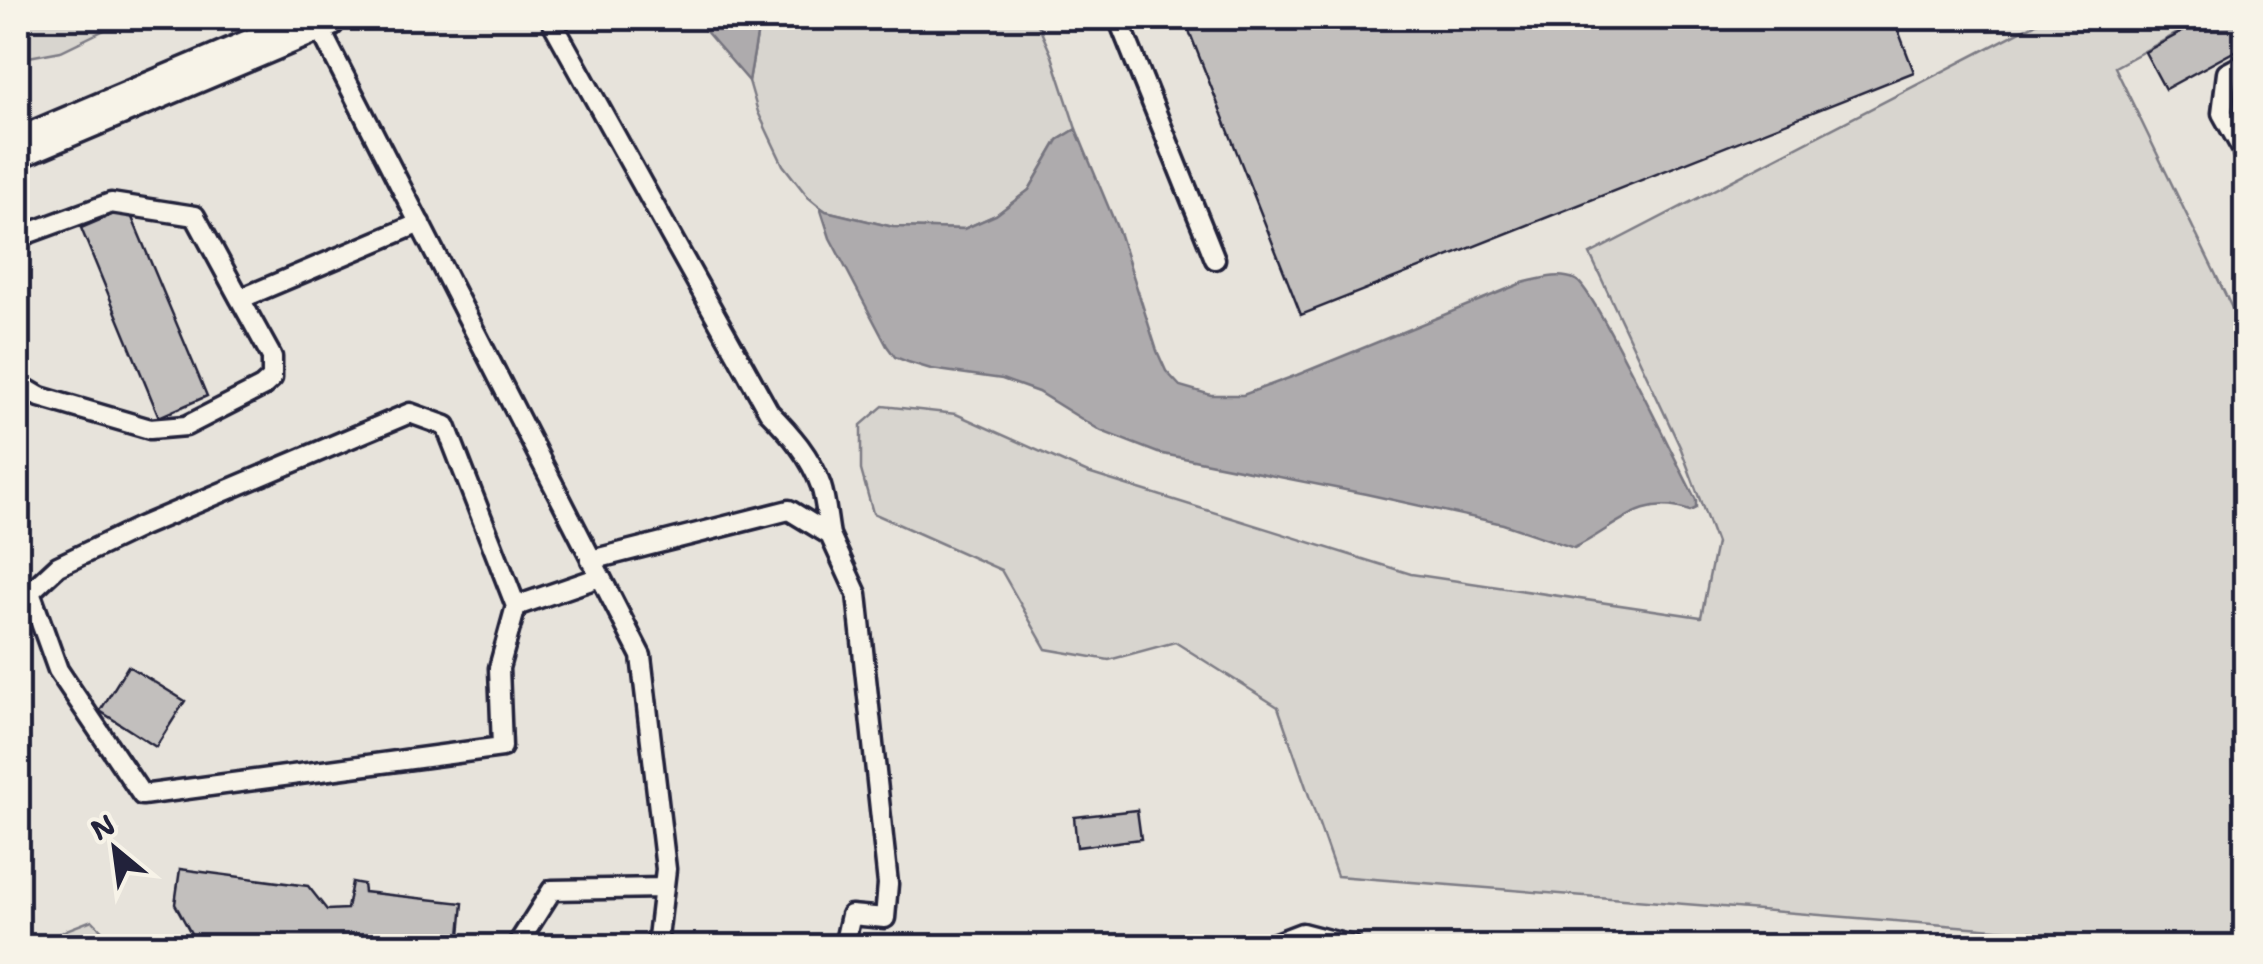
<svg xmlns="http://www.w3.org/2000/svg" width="2263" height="964" font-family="'Shantell Sans',sans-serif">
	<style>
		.built { fill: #e7e3db }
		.green { fill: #d8d5cf; stroke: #7d7c85; stroke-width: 2.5 }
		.water { fill: #aeabad; stroke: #76747f; stroke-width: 2.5 }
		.building { fill: #c2bfbd; stroke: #22223b; stroke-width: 2.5 }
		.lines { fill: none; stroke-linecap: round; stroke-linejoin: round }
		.lane-casing { stroke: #22223b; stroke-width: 25 }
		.street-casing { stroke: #22223b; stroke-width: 45 }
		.lane { stroke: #f7f3e8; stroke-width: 18 }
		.street { stroke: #f7f3e8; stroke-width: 38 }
	</style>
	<rect width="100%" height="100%" fill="#f7f3e8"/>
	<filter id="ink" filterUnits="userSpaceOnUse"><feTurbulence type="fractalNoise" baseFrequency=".01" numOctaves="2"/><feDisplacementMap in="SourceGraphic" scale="20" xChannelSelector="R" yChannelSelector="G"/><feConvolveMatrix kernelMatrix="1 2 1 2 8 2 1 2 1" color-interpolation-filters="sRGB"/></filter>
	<g filter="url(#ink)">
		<!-- built -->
		<path class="built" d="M 129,18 L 275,18 L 18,127 L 18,59 L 61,51 Z
			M 377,18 L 698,18 L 704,29 L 749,81 L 758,112 L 783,165 L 808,197 L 820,207 L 830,238 L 887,346 L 896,357 L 931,369 L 1002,379 L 1038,392 L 1101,431 L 1158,453 L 1366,494 L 1503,524 L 1574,548 L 1597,536 L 1629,514 L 1658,506 L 1678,506 L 1690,510 L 1696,500 L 1608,326 L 1584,286 L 1522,283 L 1297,375 L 1243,395 L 1211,395 L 1179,386 L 1166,371 L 1157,351 L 1120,235 L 1076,129 L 1052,56 L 1035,18 L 2046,18 L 1590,254 L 1681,449 L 1716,543 L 1702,618 L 1411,574 L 1088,473 L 956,414 L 874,513 L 1001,570 L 1046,649 L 1109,660 L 1175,642 L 1278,707 L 1337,876 L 2032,932 L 2041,946 L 117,946 L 92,920 L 66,930 L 41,946 L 18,946 L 18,801 L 22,767 L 18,759 L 18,169 Z
			M 2205,18 L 2245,18 L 2245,335 L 2115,67 Z"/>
		<!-- green -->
		<path class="green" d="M 18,18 L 129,18 L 61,51 L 18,59 Z
			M 763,18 L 1035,18 L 1052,56 L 1076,129 L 1058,140 L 1029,190 L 996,215 L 964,229 L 893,227 L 825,211 L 808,197 L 783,165 L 758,112 L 749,81 L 759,24 Z
			M 2046,18 L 2205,18 L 2115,67 L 2245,335 L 2245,946 L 2041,946 L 2032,932 L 1337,876 L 1278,707 L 1175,642 L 1109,660 L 1046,649 L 1001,570 L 873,513 L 861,470 L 861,425 L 883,406 L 956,414 L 1088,473 L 1411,574 L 1701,617 L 1716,543 L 1681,449 L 1590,254 Z
			M 92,920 L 117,946 L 41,946 L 66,930 Z"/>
		<!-- water -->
		<path class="water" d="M 698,18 L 763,18 L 759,24 L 749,81 L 704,29 Z
			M 1076,129 L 1120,235 L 1157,351 L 1166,371 L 1180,386 L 1211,395 L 1243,395 L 1297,375 L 1522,283 C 1540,279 1558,272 1576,280 C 1594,288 1679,469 1696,500 L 1696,508 L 1690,511 C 1640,493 1615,529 1574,548 L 1503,524 L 1366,494 L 1158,453 L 1101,431 L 1038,392 L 1002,379 L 931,369 L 908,362 L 895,357 L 887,346 L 830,238 L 820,207 L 826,211 L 893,227 L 964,229 L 996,215 L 1029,190 L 1058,140 Z"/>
		<!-- building -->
		<path class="building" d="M 1184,18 L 1908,18 L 1895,22 L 1914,72 L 1301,315 Z
			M 2208,18 L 2246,18 L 2246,45 L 2165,89 L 2145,52 Z
			M 128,208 L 207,396 L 159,417 L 81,228 Z
			M 128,666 L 185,701 L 156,747 L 100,711 Z
			M 1137,810 L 1141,839 L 1077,847 L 1074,817 Z
			M 180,869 L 308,886 L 327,910 L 347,909 L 352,882 L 363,884 L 364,892 L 463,903 L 459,946 L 198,946 L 175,904 Z"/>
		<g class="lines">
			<defs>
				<path id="lane" d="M 1118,18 L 1215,259
					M 316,21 L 641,656 L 666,869 L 657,946
					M 552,22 L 769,412 C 790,433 811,457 821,486 C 826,501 827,519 830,535
					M 2246,63 L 2227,73 L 2222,113 L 2246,156
					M 18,237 L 111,203 L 195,216 L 240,299 L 420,223
					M 18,384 L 40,397 L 150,429 L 186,426 L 262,387 L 272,378 L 272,357 L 240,299
					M 591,560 L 789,510 L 830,535 L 857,594 L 888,884 L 885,918 L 851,915 L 844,946
					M 516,606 L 499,668 L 502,747 L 142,795 L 58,670 L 30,592 L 58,566 L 142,526 L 410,413 L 446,426 L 516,606 L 600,577
					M 518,946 L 519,942 L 552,890 L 663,888
					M 1268,946 L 1302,933 L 1352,946"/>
				<path id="street" d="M 18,148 L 326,18"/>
			</defs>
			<!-- lane casing -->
			<use href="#lane" class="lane-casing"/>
			<!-- street casing -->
			<use href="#street" class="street-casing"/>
			<!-- lane -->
			<use href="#lane" class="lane"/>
			<!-- street -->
			<use href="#street" class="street"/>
		</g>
	</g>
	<!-- margin -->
	<rect width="2263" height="964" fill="none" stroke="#f7f3e8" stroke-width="60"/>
	<rect x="30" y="30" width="2203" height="904" fill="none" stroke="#22223b" stroke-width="4" filter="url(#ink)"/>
	<!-- north arrow -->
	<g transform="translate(115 849) rotate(331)" stroke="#f7f3e8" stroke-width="8" paint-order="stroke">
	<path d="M0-8L18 38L0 25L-18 38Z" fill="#22223b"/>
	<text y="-15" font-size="28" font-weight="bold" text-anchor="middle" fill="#22223b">N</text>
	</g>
</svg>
